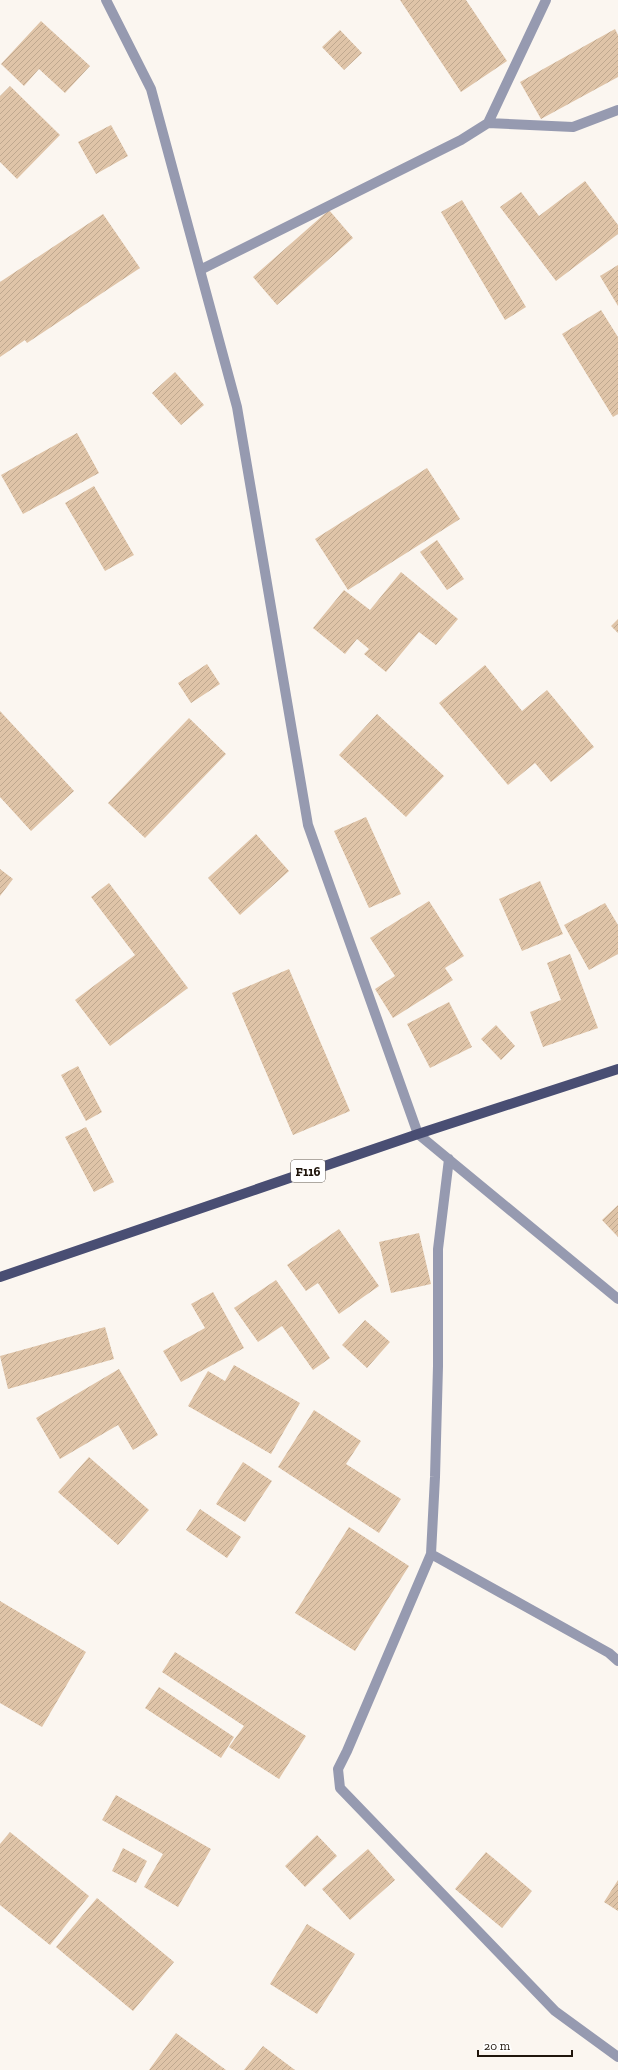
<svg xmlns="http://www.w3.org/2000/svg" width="618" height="2070" font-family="'Zilla Slab',serif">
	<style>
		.building { fill: url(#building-hatch) }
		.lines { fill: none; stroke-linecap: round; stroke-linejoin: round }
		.minor { stroke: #969ab0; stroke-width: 10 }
		.major { stroke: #494e73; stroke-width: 10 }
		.labels { text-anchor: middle; stroke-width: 4; stroke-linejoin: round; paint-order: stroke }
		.shield { fill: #fff; stroke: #635c55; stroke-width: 1 }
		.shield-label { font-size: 13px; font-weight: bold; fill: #20160c }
	</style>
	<defs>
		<pattern id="building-hatch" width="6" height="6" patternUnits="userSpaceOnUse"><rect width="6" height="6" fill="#dfc4a8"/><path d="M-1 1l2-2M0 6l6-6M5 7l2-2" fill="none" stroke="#bfa88f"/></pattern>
	</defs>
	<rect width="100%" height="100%" fill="#fbf6f0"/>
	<!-- building -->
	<path class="building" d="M 400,0 L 466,0 L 507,61 L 461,92 Z
		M 41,21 L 90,66 L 65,93 L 39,69 L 24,86 L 1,64 Z
		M 615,29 L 618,35 L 618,77 L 541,119 L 520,82 Z
		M 340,30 L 362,53 L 344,70 L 322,47 Z
		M 10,86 L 60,135 L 17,179 L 0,162 L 0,96 Z
		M 111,125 L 128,156 L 96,174 L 78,142 Z
		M 585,181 L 618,225 L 618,234 L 556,281 L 500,207 L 521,192 L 539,216 Z
		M 462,200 L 526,307 L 505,320 L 441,212 Z
		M 329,210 L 353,238 L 277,305 L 253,277 Z
		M 103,214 L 140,268 L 27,343 L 25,340 L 0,357 L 0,282 Z
		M 618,265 L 618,306 L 600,276 Z
		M 601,310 L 618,337 L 618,414 L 613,417 L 562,334 Z
		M 175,372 L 204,405 L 181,425 L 152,393 Z
		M 77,433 L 99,473 L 23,514 L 1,475 Z
		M 427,468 L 460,519 L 348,590 L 315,539 Z
		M 94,486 L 134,555 L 105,571 L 65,503 Z
		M 437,540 L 464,579 L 447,590 L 420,552 Z
		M 401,572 L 458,619 L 436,645 L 419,632 L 386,672 L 364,654 L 369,649 L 357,639 L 345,654 L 313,628 L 344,590 L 370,610 Z
		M 618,619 L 618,633 L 611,626 Z
		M 207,664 L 220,684 L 191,703 L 178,683 Z
		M 485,665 L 522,711 L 547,690 L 594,747 L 551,782 L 535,763 L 508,785 L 439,703 Z
		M 0,711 L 74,791 L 31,831 L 0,797 Z
		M 377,714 L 444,776 L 406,817 L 339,755 Z
		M 189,718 L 226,754 L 145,838 L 108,803 Z
		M 366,817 L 401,894 L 369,908 L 334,831 Z
		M 256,834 L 289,871 L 240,915 L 208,878 Z
		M 0,869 L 13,879 L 0,896 Z
		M 540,881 L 563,934 L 522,951 L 499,899 Z
		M 109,883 L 188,988 L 110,1046 L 75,1000 L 135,955 L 91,897 Z
		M 429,901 L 464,956 L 445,968 L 453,980 L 393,1018 L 375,989 L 395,976 L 370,938 Z
		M 605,903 L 618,925 L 618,954 L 589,970 L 564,925 Z
		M 570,954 L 598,1028 L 543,1047 L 530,1012 L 561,1000 L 547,963 Z
		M 289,969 L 350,1111 L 293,1135 L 232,993 Z
		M 449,1002 L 472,1047 L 430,1068 L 407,1024 Z
		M 496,1025 L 515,1046 L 501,1060 L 481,1039 Z
		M 78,1066 L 102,1112 L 86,1121 L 61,1075 Z
		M 86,1127 L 114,1182 L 94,1192 L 65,1137 Z
		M 618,1205 L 618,1237 L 602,1220 Z
		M 339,1229 L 379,1286 L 339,1314 L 318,1283 L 306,1291 L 287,1265 Z
		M 419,1233 L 431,1284 L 391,1293 L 379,1242 Z
		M 276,1280 L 330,1358 L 313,1370 L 282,1326 L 258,1342 L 234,1308 Z
		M 213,1292 L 244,1348 L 181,1382 L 163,1351 L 205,1328 L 191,1304 Z
		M 365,1320 L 390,1342 L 367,1368 L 342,1345 Z
		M 105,1327 L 114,1359 L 8,1389 L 0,1356 Z
		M 234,1365 L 300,1403 L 271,1454 L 188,1406 L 208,1371 L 225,1381 Z
		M 119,1369 L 158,1435 L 133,1450 L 118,1425 L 60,1459 L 36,1418 Z
		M 314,1410 L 361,1441 L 346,1464 L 401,1499 L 379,1533 L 278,1467 Z
		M 89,1457 L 149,1510 L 118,1545 L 58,1492 Z
		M 243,1462 L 272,1481 L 245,1522 L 216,1504 Z
		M 200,1509 L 241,1537 L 227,1558 L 186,1530 Z
		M 349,1527 L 409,1566 L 355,1651 L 295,1613 Z
		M 0,1601 L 86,1652 L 42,1727 L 0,1703 Z
		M 175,1652 L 306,1736 L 279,1779 L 229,1747 L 244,1726 L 162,1672 Z
		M 159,1687 L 234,1737 L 221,1758 L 145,1708 Z
		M 116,1795 L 211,1849 L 178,1907 L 144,1887 L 163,1854 L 102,1820 Z
		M 10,1832 L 89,1896 L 50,1945 L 0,1905 L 0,1844 Z
		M 317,1835 L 337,1856 L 305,1887 L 285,1866 Z
		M 123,1848 L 147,1861 L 136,1883 L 112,1871 Z
		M 368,1849 L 395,1880 L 350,1920 L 322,1889 Z
		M 486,1852 L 532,1891 L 502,1928 L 455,1889 Z
		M 618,1880 L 618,1911 L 604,1902 Z
		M 97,1898 L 174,1962 L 133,2011 L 56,1947 Z
		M 307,1924 L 355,1954 L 317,2014 L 270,1984 Z
		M 176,2033 L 226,2070 L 149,2070 Z
		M 263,2046 L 295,2070 L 244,2070 Z"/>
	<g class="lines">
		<!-- minor -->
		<path class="minor" d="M 106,0 L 151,89 L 237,407 L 308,825 L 418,1134 L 618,1299
			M 488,123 L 573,127 L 618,110
			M 200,270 L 461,140 L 488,123 L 546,0
			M 449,1159 L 438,1249 L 438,1366 L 435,1477 L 431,1554 L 347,1751 L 338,1769 L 340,1788 L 555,2011 L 618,2057
			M 431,1554 L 609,1653 L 618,1661"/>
		<!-- major -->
		<path class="major" d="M 0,1277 L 418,1134 L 618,1069"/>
	</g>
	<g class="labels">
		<!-- shield labels -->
		<rect class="shield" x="291" y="1160" width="34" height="22" rx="3"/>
		<g class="shield-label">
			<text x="308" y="1176">F116</text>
		</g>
	</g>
	<!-- scale -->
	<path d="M478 2050v6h94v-6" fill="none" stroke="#20160c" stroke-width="2"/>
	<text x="484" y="2050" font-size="12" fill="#20160c" stroke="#ffffff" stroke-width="3" paint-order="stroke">20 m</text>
</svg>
